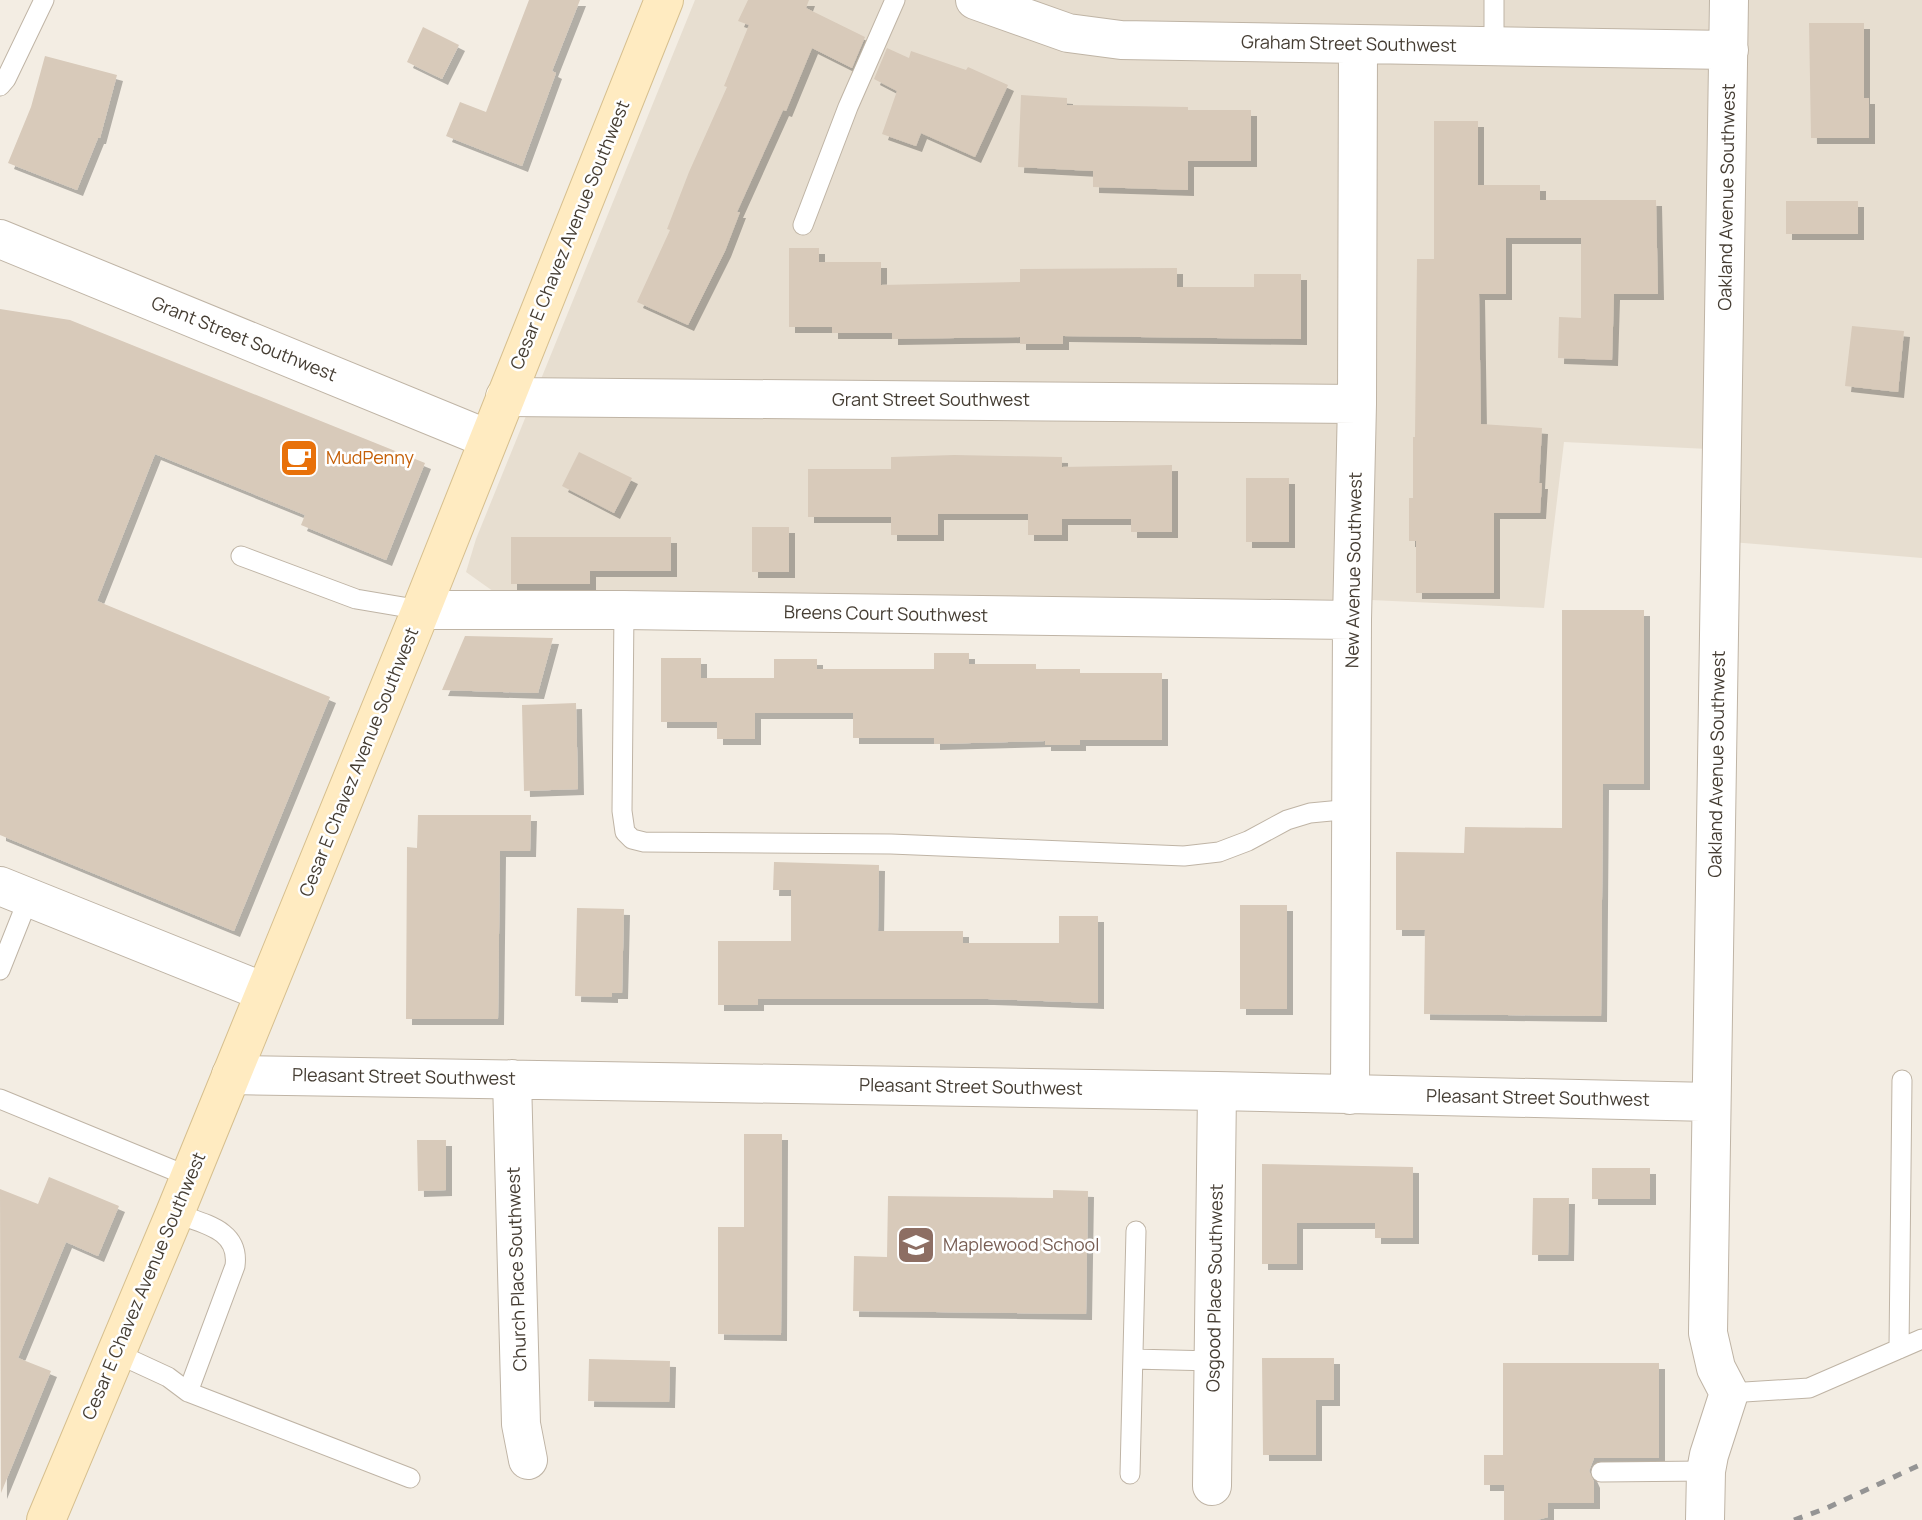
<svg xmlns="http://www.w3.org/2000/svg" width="1922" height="1520" font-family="Manrope,sans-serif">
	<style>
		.residential { fill: #e7ded0 }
		.building { fill: #d8caba; filter: url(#shadow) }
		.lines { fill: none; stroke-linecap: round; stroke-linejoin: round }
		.service-casing { stroke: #bfb4a5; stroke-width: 21 }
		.minor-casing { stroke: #bfb4a5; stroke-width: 40 }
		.secondary-casing { stroke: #d6bf8e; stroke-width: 40 }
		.service { stroke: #fff; stroke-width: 19 }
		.minor { stroke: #fff; stroke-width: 38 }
		.secondary { stroke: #ffebc1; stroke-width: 38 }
		.rail { stroke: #949494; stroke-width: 5; stroke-dasharray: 9 9; stroke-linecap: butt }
		.labels { text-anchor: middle; stroke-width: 5; stroke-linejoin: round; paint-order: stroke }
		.street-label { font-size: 18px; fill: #453d33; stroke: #fff }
		.food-label { font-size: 18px; fill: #c56008; stroke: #fff; text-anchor: start }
		.education-label { font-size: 18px; fill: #785e54; stroke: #fff; text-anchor: start }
	</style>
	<defs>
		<filter id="shadow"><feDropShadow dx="6" dy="6" stdDeviation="0" flood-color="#0004"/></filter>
	</defs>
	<rect width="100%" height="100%" fill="#f3ede3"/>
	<!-- residential -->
	<path class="residential" d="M 695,0 L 1922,0 L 1922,558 L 1707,540 L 1708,449 L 1564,442 L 1544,608 L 1371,600 L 497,594 L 466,572 L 476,539 Z"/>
	<!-- building -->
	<path class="building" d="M 529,0 L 580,0 L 552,71 L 556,73 L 522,166 L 446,136 L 460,102 L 486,112 Z
		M 748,0 L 809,0 L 806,8 L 865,37 L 852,68 L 812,48 L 786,111 L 783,110 L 737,212 L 740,212 L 725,251 L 688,325 L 637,302 L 670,230 L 667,229 L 689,172 L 727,87 L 724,86 L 749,25 L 738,21 Z
		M 1809,23 L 1864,23 L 1864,98 L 1869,98 L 1869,138 L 1811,138 Z
		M 423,27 L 459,45 L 442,79 L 407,62 Z
		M 887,48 L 909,58 L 911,51 L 966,70 L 968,67 L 1008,85 L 975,157 L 921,133 L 916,146 L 882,134 L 897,91 L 874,79 Z
		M 45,56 L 117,75 L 100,138 L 98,138 L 77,190 L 8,163 L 31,107 Z
		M 1021,95 L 1067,98 L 1067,105 L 1188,107 L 1188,110 L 1251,110 L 1251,161 L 1188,161 L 1188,190 L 1093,187 L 1093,171 L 1018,167 Z
		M 1434,121 L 1478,121 L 1478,185 L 1540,185 L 1540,200 L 1656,200 L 1658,294 L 1614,294 L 1612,360 L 1558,358 L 1559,317 L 1581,318 L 1581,238 L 1506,238 L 1506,294 L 1479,294 L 1481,424 L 1542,428 L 1539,483 L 1542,483 L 1540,513 L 1494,513 L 1494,593 L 1416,593 L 1416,541 L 1409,541 L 1409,498 L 1413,498 L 1413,437 L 1415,437 L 1417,259 L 1434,259 Z
		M 1786,201 L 1858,201 L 1858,234 L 1786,234 Z
		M 789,248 L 819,248 L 819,262 L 881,262 L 881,285 L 1020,282 L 1020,269 L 1177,268 L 1177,287 L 1254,287 L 1254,274 L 1301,274 L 1301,339 L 1063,336 L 1063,344 L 1020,344 L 1020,337 L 892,339 L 892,333 L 832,333 L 832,327 L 789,327 Z
		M 0,309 L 70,320 L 425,463 L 386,560 L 301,525 L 305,515 L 155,454 L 97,601 L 330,697 L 234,931 L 0,835 Z
		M 1852,326 L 1904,331 L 1898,392 L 1845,386 Z
		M 579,452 L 632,478 L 614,513 L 562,486 Z
		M 954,455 L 1062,457 L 1062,467 L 1172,465 L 1172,532 L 1131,532 L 1131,519 L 1062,519 L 1062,535 L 1028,535 L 1028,514 L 938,514 L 938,535 L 891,535 L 891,517 L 808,517 L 808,469 L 891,469 L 891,457 Z
		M 1246,478 L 1289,478 L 1289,542 L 1246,542 Z
		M 752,527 L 789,527 L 789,572 L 752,572 Z
		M 511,537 L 671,537 L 671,571 L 590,571 L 590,584 L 511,584 Z
		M 1562,610 L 1644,610 L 1644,784 L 1603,784 L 1601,1016 L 1424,1014 L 1425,930 L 1396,930 L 1396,852 L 1464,853 L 1465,827 L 1562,828 Z
		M 465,636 L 553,638 L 538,693 L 442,690 Z
		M 934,653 L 969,653 L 969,664 L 1036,664 L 1036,669 L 1080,669 L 1080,673 L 1162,673 L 1162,740 L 1080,740 L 1080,745 L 1045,745 L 1045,741 L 934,744 L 934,738 L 853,738 L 853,713 L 755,713 L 755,739 L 717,739 L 717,722 L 661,722 L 661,658 L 701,658 L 701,678 L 774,678 L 774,659 L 817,659 L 817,669 L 934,669 Z
		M 576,703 L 578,789 L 524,791 L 522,705 Z
		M 418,815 L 531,815 L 530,851 L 500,851 L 498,1019 L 406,1019 L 407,847 L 417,848 Z
		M 774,862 L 879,865 L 878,931 L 963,931 L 963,943 L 1059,943 L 1059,916 L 1098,916 L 1098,1003 L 988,999 L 758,999 L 758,1005 L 718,1005 L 718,941 L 791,941 L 791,890 L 773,890 Z
		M 1240,905 L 1287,905 L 1287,1009 L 1240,1009 Z
		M 577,908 L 624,909 L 622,993 L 612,993 L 612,997 L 575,996 Z
		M 744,1134 L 782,1134 L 781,1335 L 718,1334 L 718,1227 L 744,1227 Z
		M 417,1140 L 446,1140 L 446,1190 L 418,1191 Z
		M 1262,1164 L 1413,1167 L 1413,1238 L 1375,1238 L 1375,1223 L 1297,1223 L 1297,1264 L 1262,1264 Z
		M 1592,1168 L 1650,1168 L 1650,1199 L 1592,1199 Z
		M 49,1177 L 119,1206 L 98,1256 L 66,1242 L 18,1358 L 51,1371 L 1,1493 L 0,1189 L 38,1204 Z
		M 1053,1190 L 1088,1191 L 1086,1314 L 853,1311 L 854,1256 L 887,1257 L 888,1196 L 1053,1198 Z
		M 1533,1198 L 1569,1198 L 1568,1255 L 1532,1255 Z
		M 1262,1358 L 1334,1358 L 1334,1400 L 1316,1400 L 1316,1455 L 1263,1455 Z
		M 589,1359 L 670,1361 L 669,1402 L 588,1401 Z
		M 1503,1363 L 1659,1363 L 1659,1458 L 1594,1458 L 1589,1471 L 1594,1482 L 1594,1503 L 1548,1503 L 1548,1517 L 1537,1520 L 1504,1520 L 1504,1485 L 1484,1485 L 1484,1455 L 1503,1455 Z"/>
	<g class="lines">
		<defs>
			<path id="service" d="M 1494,0 L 1494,47
				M 0,86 L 6,79 L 44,0
				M 803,225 L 848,107 L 895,0
				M 241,556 L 356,599 L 421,610
				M 624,610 L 622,811 L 625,832 L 632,839 L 644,842 L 891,844 L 1184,856 L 1219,852 L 1248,841 L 1287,820 L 1310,813 L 1352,809
				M 0,970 L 29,897
				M 0,1099 L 190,1177
				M 175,1213 C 203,1224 240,1229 235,1266 L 188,1392
				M 1899,1349 L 1902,1080
				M 116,1353 L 168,1377 L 188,1392 L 410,1478
				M 1133,1359 L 1213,1361
				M 1729,1393 L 1809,1388 L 1922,1339
				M 1601,1472 L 1706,1471
				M 1130,1474 L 1136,1231"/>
			<path id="minor" d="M 975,0 L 1068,33 L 1121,40 L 1729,50
				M 0,239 L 488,439
				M 505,397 L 1357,404
				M 421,610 L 624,610 L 1352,620
				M 0,886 L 264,992
				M 231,1075 L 1217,1091 L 1711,1102
				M 512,1079 L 521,1424 L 528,1460
				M 1350,1095 L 1352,620 L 1357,404 L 1358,45
				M 1212,1486 L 1217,1091
				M 1705,1520 L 1706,1471 L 1709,1455 L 1729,1393 L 1716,1368 L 1708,1333 L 1729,0"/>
			<path id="secondary" d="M 46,1520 L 175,1213 L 421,610 L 664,0"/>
		</defs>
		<!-- service casing -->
		<use href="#service" class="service-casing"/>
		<!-- minor casing -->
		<use href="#minor" class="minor-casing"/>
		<!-- secondary casing -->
		<use href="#secondary" class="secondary-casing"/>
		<!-- service -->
		<use href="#service" class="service"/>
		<!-- minor -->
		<use href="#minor" class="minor"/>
		<!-- secondary -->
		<use href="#secondary" class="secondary"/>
		<!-- rail -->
		<path class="rail" d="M 1794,1520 L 1827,1508 L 1922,1464"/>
	</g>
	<!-- icons -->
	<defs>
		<symbol id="cafe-square" viewBox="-11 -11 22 22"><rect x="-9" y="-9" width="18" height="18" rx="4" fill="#e8710a" stroke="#fff"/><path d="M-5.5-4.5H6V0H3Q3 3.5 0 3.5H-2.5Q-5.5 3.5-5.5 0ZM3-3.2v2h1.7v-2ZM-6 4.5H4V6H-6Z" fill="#fff"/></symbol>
		<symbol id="school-square" viewBox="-11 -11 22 22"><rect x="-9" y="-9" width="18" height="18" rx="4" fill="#8d6e63" stroke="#fff"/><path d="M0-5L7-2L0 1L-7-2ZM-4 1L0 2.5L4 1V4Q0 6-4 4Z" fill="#fff"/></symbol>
	</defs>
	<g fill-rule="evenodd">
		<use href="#cafe-square" x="277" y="436" width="44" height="44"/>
		<use href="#school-square" x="894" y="1223" width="44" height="44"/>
	</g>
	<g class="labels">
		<!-- street labels -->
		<g class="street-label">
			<text transform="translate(1349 44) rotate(1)" y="6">Graham Street Southwest</text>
			<text transform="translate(1727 197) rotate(-89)" y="6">Oakland Avenue Southwest</text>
			<text transform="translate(570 235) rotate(-68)" y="6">Cesar E Chavez Avenue Southwest</text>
			<text transform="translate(244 339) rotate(22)" y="6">Grant Street Southwest</text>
			<text x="931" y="406">Grant Street Southwest</text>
			<text transform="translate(1354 570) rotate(-89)" y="6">New Avenue Southwest</text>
			<text transform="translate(886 614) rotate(1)" y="6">Breens Court Southwest</text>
			<text transform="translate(359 762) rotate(-68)" y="6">Cesar E Chavez Avenue Southwest</text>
			<text transform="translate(1717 764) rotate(-89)" y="6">Oakland Avenue Southwest</text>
			<text transform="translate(404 1077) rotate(1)" y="6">Pleasant Street Southwest</text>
			<text transform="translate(971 1087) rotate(1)" y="6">Pleasant Street Southwest</text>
			<text transform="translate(1538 1098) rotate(1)" y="6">Pleasant Street Southwest</text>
			<text transform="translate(517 1269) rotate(-92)" y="6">Church Place Southwest</text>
			<text transform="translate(144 1286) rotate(-67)" y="6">Cesar E Chavez Avenue Southwest</text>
			<text transform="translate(1215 1288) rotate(-89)" y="6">Osgood Place Southwest</text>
		</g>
		<!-- food labels -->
		<g class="food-label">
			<text x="326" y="464">MudPenny</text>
		</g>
		<!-- education labels -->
		<g class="education-label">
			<text x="943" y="1251">Maplewood School</text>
		</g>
	</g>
</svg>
